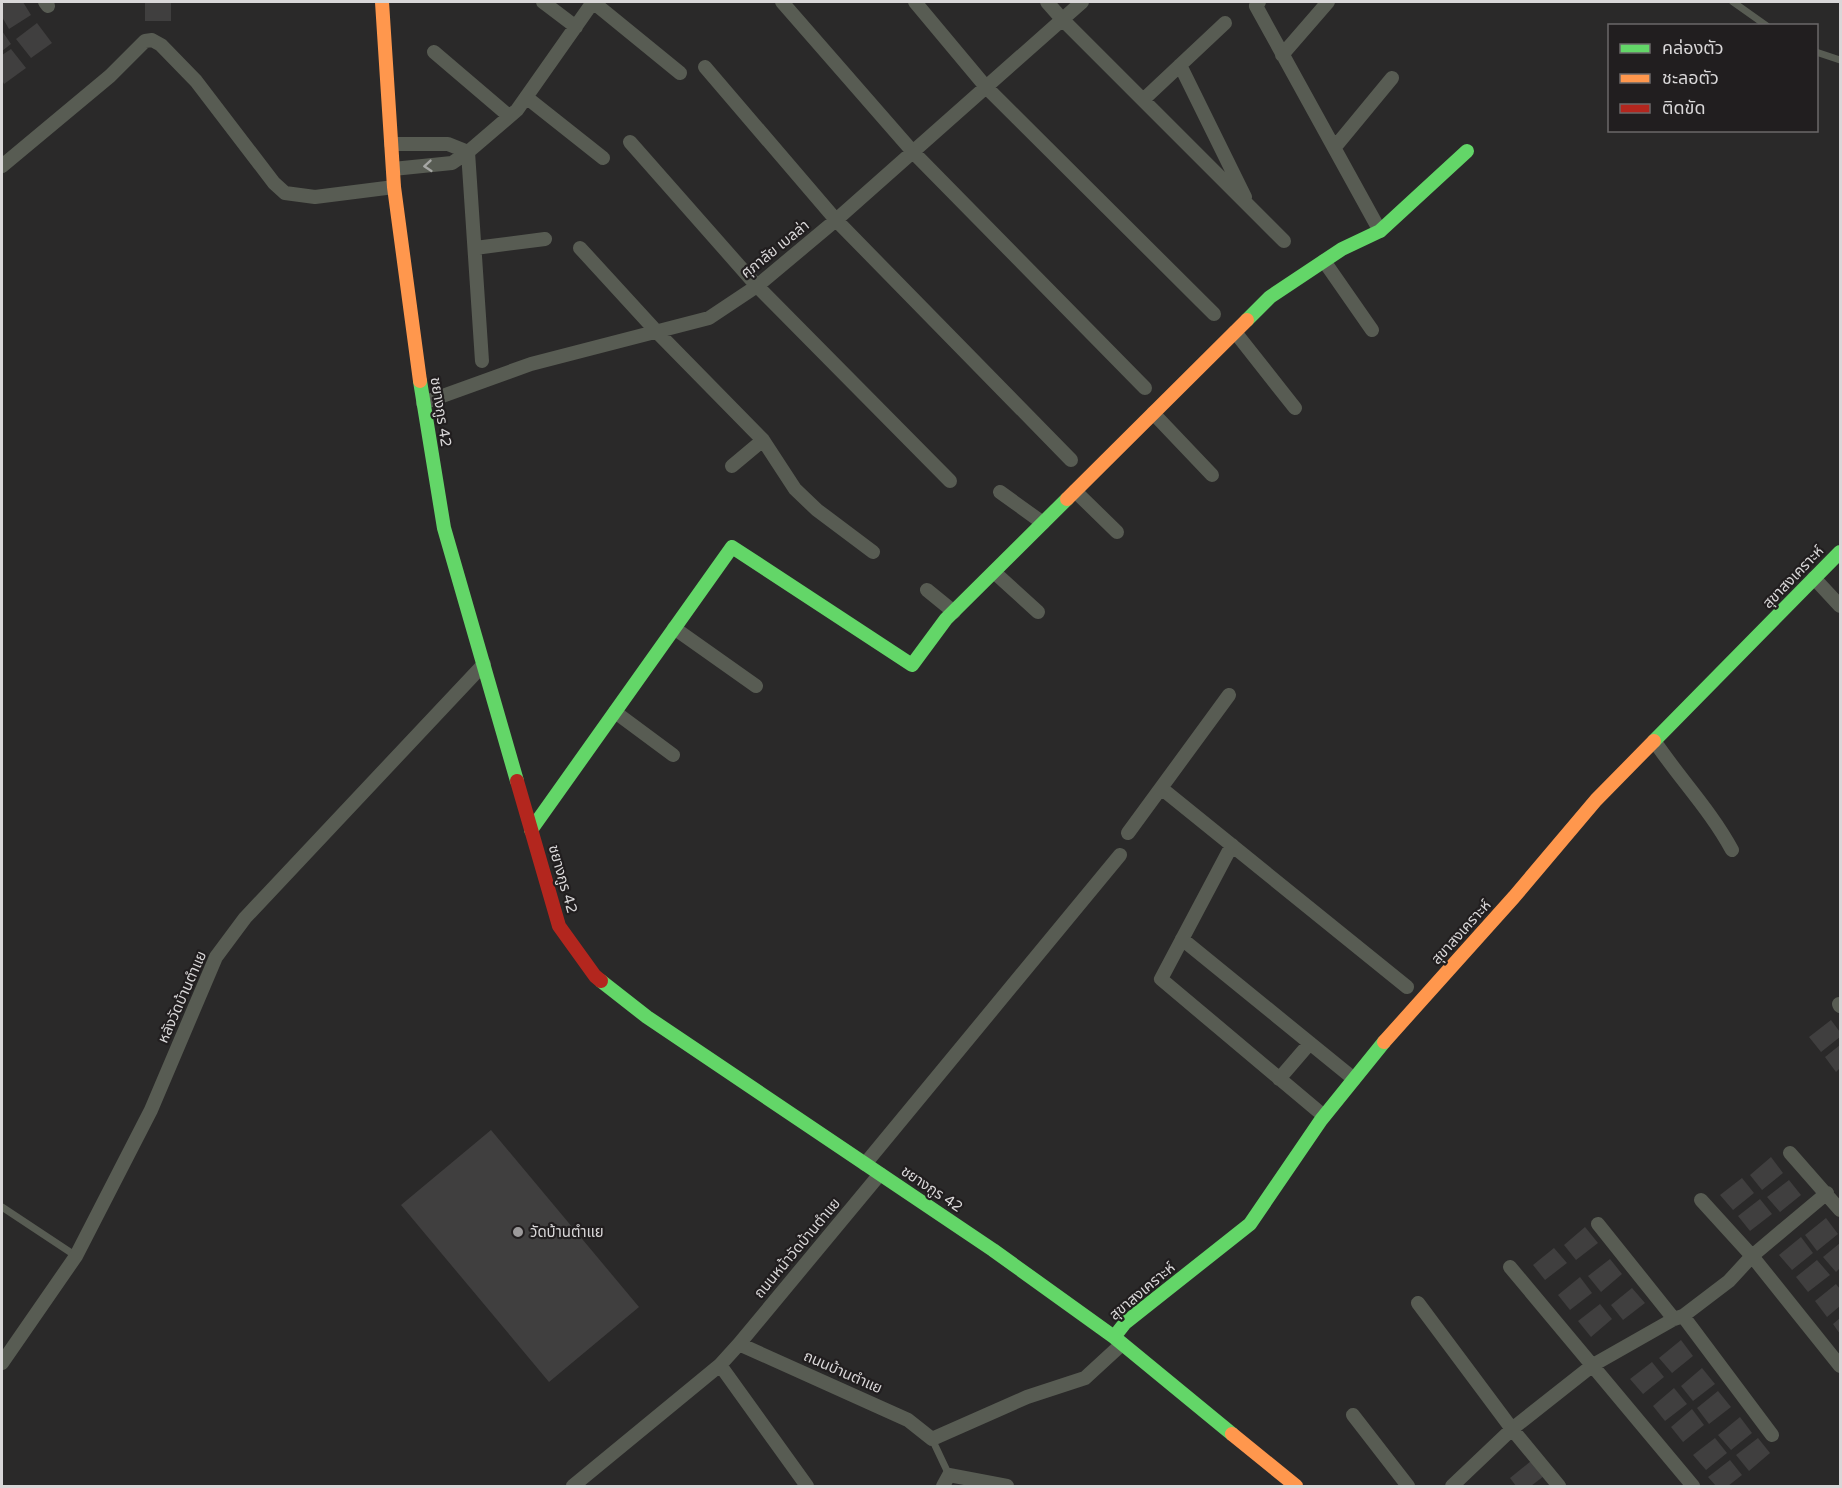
<svg xmlns="http://www.w3.org/2000/svg" width="1842" height="1488" font-family="'Varela Round','Noto Sans Thai',sans-serif">
	<style>
		.building { fill: #403f3f }
		.lines { fill: none; stroke-linecap: round; stroke-linejoin: round }
		.lane { stroke: #585c53; stroke-width: 7 }
		.street { stroke: #585c53; stroke-width: 14 }
		.fast { stroke: #63d668; stroke-width: 14 }
		.slow { stroke: #ff974d; stroke-width: 14 }
		.jam { stroke: #b3261e; stroke-width: 14 }
		.oneway { stroke: #a5a6a3 }
		.poi-dot { fill: #9c9a9b; stroke: #211e1f; stroke-width: 2 }
		.labels { text-anchor: middle; stroke-width: 4.5; stroke-linejoin: round; paint-order: stroke }
		.street-label { font-size: 15px; fill: #d9d7d8; stroke: #211e1f }
		.poi-label { font-size: 15px; fill: #d9d7d8; stroke: #211e1f; text-anchor: start }
	</style>
	<rect width="100%" height="100%" fill="#2a2929"/>
	<!-- building -->
	<path class="building" d="M 6,2 L 23,2 L 31,15 L 9,29 L 2,17 L 2,4 Z
		M 145,2 L 171,2 L 171,21 L 145,21 Z
		M 37,23 L 52,43 L 31,58 L 16,39 Z
		M 2,31 L 11,44 L 2,51 Z
		M 11,49 L 26,68 L 4,84 L 2,80 L 2,55 Z
		M 1831,1020 L 1840,1032 L 1840,1037 L 1821,1052 L 1809,1037 Z
		M 1840,1045 L 1840,1068 L 1836,1072 L 1825,1057 Z
		M 491,1130 L 639,1307 L 549,1382 L 401,1205 Z
		M 1771,1157 L 1783,1173 L 1762,1190 L 1750,1175 Z
		M 1742,1178 L 1754,1193 L 1733,1210 L 1720,1195 Z
		M 1789,1180 L 1801,1195 L 1780,1212 L 1767,1197 Z
		M 1760,1199 L 1772,1214 L 1750,1231 L 1738,1216 Z
		M 1826,1218 L 1838,1234 L 1817,1251 L 1805,1235 Z
		M 1585,1227 L 1598,1243 L 1576,1260 L 1564,1245 Z
		M 1801,1237 L 1813,1253 L 1792,1270 L 1779,1255 Z
		M 1840,1243 L 1840,1268 L 1836,1272 L 1823,1257 Z
		M 1554,1248 L 1567,1263 L 1545,1280 L 1533,1265 Z
		M 1610,1259 L 1622,1274 L 1601,1292 L 1588,1276 Z
		M 1817,1260 L 1830,1275 L 1808,1292 L 1796,1277 Z
		M 1580,1277 L 1592,1293 L 1570,1310 L 1558,1295 Z
		M 1836,1284 L 1840,1289 L 1840,1306 L 1827,1317 L 1815,1301 Z
		M 1632,1288 L 1645,1303 L 1623,1320 L 1611,1305 Z
		M 1600,1304 L 1612,1319 L 1591,1337 L 1578,1321 Z
		M 1840,1318 L 1840,1334 L 1833,1324 Z
		M 1681,1340 L 1693,1356 L 1672,1373 L 1659,1358 Z
		M 1652,1362 L 1664,1377 L 1643,1394 L 1630,1379 Z
		M 1702,1368 L 1715,1384 L 1693,1401 L 1681,1386 Z
		M 1674,1388 L 1687,1404 L 1665,1421 L 1653,1406 Z
		M 1718,1391 L 1731,1407 L 1709,1424 L 1697,1408 Z
		M 1692,1409 L 1704,1425 L 1683,1442 L 1671,1427 Z
		M 1740,1417 L 1752,1433 L 1731,1450 L 1718,1435 Z
		M 1715,1438 L 1727,1453 L 1706,1470 L 1693,1455 Z
		M 1758,1438 L 1770,1453 L 1749,1471 L 1736,1455 Z
		M 1730,1460 L 1742,1475 L 1728,1486 L 1716,1486 L 1708,1477 Z
		M 1531,1461 L 1544,1476 L 1531,1486 L 1516,1486 L 1510,1478 Z"/>
	<g class="lines">
		<!-- lane -->
		<path class="lane" d="M 1733,2 L 1767,26
			M 1816,52 L 1840,60
			M 2,1207 L 76,1256
			M 932,1439 L 949,1475"/>
		<!-- street -->
		<path class="street" d="M 45,2 L 48,6
			M 543,2 L 576,27
			M 593,2 L 680,73
			M 782,2 L 913,152 L 1145,388
			M 915,2 L 986,87 L 1214,314
			M 1047,2 L 1062,19 L 1284,241
			M 1259,2 L 1256,6 L 1380,231
			M 434,52 L 509,116
			M 1282,55 L 1328,2
			M 1180,65 L 1245,197
			M 705,67 L 836,220 L 1071,460
			M 526,97 L 603,158
			M 1143,100 L 1225,23
			M 630,142 L 757,286 L 950,481
			M 391,144 L 448,144 L 468,152 L 452,163 L 393,169
			M 1335,147 L 1392,78
			M 2,166 L 110,76 L 145,41 L 152,40 L 161,45 L 196,81 L 274,183 L 285,193 L 315,197 L 394,187
			M 475,248 L 545,239
			M 580,248 L 657,332 L 763,440 L 795,489 L 817,510 L 873,552
			M 1324,261 L 1372,330
			M 1235,332 L 1295,408
			M 482,361 L 468,152 L 517,110 L 593,2
			M 423,403 L 531,364 L 709,318 L 757,286 L 836,220 L 1082,2
			M 1153,413 L 1212,475
			M 732,466 L 763,440
			M 1075,491 L 1117,532
			M 1000,492 L 1043,523
			M 994,572 L 1038,612
			M 1814,578 L 1840,606
			M 927,590 L 954,612
			M 674,628 L 756,686
			M 615,712 L 673,755
			M 1655,742 C 1680,779 1711,811 1732,850
			M 1161,788 L 1407,987
			M 1128,833 L 1229,695
			M 1232,845 L 1161,979 L 1324,1116
			M 1182,939 L 1354,1079
			M 1839,1004 L 1840,1006
			M 1279,1079 L 1310,1043
			M 1790,1153 L 1840,1210
			M 865,1164 L 1120,855
			M 1701,1200 L 1752,1256 L 1840,1366
			M 1598,1224 L 1674,1319
			M 1510,1267 L 1693,1486
			M 1418,1303 L 1512,1429 L 1559,1486
			M 1683,1316 L 1772,1435
			M 739,1344 L 880,1174
			M 2,1363 L 76,1256 L 151,1110 L 216,957 L 245,918 L 484,664
			M 720,1365 L 807,1486
			M 1353,1415 L 1408,1486
			M 573,1486 L 720,1365 L 739,1344 L 908,1420 L 932,1439 L 1027,1397 L 1085,1378 L 1122,1344
			M 943,1486 L 949,1475 L 1007,1486
			M 1452,1486 L 1512,1429 L 1593,1365 L 1674,1319 L 1683,1316 L 1729,1281 L 1752,1256 L 1827,1193"/>
		<!-- fast -->
		<path class="fast" d="M 1247,320 L 1270,297 L 1342,249 L 1380,231 L 1467,151
			M 420,381 L 444,528 L 517,781
			M 1654,741 L 1840,552
			M 531,830 L 732,547 L 912,665 L 946,619 L 1067,499
			M 601,981 L 647,1017 L 993,1250 L 1114,1337 L 1232,1434
			M 1114,1337 L 1125,1323 L 1250,1224 L 1321,1120 L 1384,1042"/>
		<!-- slow -->
		<path class="slow" d="M 382,2 L 394,187 L 420,381
			M 1067,499 L 1247,320
			M 1384,1042 L 1514,897 L 1596,800 L 1654,741
			M 1232,1434 L 1296,1486"/>
		<!-- jam -->
		<path class="jam" d="M 517,781 L 559,926 L 595,976 L 601,981"/>
	</g>
	<!-- one-way arrows -->
	<defs><path id="oneway-chevron" d="M-2-3.5L2.5 0L-2 3.5" fill="none" stroke-width="1.6" stroke-linecap="round" stroke-linejoin="round" transform="scale(1.5)"/></defs>
	<use class="oneway" href="#oneway-chevron" transform="translate(428 166) rotate(175)"/>
	<!-- markers -->
	<circle class="poi-dot" cx="518" cy="1232" r="6"/>
	<g class="labels">
		<!-- street labels -->
		<g class="street-label">
			<text transform="translate(775 249) rotate(-39)" y="5">ศุภาลัย เบลล่า</text>
			<text transform="translate(441 412) rotate(81)" y="5">ชยางกูร 42</text>
			<text transform="translate(1793 577) rotate(-46)" y="5">สุขาสงเคราะห์</text>
			<text transform="translate(563 879) rotate(74)" y="5">ชยางกูร 42</text>
			<text transform="translate(1461 932) rotate(-48)" y="5">สุขาสงเคราะห์</text>
			<text transform="translate(182 997) rotate(-66)" y="5">หลังวัดบ้านตำแย</text>
			<text transform="translate(932 1189) rotate(34)" y="5">ชยางกูร 42</text>
			<text transform="translate(797 1248) rotate(-50)" y="5">ถนนหน้าวัดบ้านตำแย</text>
			<text transform="translate(1142 1291) rotate(-40)" y="5">สุขาสงเคราะห์</text>
			<text transform="translate(843 1372) rotate(24)" y="5">ถนนบ้านตำแย</text>
		</g>
		<!-- poi labels -->
		<g class="poi-label">
			<text x="530" y="1237">วัดบ้านตำแย</text>
		</g>
	</g>
	<!-- border -->
	<rect width="1842" height="1488" fill="none" stroke="#d9d7d8" stroke-width="6"/>
	<!-- legend -->
	<rect x="1608" y="24" width="210" height="108" fill="#211e1f" stroke="#6b6869" stroke-width="1.5"/>
	<rect x="1620" y="44" width="30" height="9" fill="#63d668" stroke="#6b6869" stroke-width="1.5"/>
	<text x="1662" y="54" font-size="18" fill="#d9d7d8">คล่องตัว</text>
	<rect x="1620" y="74" width="30" height="9" fill="#ff974d" stroke="#6b6869" stroke-width="1.5"/>
	<text x="1662" y="84" font-size="18" fill="#d9d7d8">ชะลอตัว</text>
	<rect x="1620" y="104" width="30" height="9" fill="#b3261e" stroke="#6b6869" stroke-width="1.5"/>
	<text x="1662" y="114" font-size="18" fill="#d9d7d8">ติดขัด</text>
</svg>
